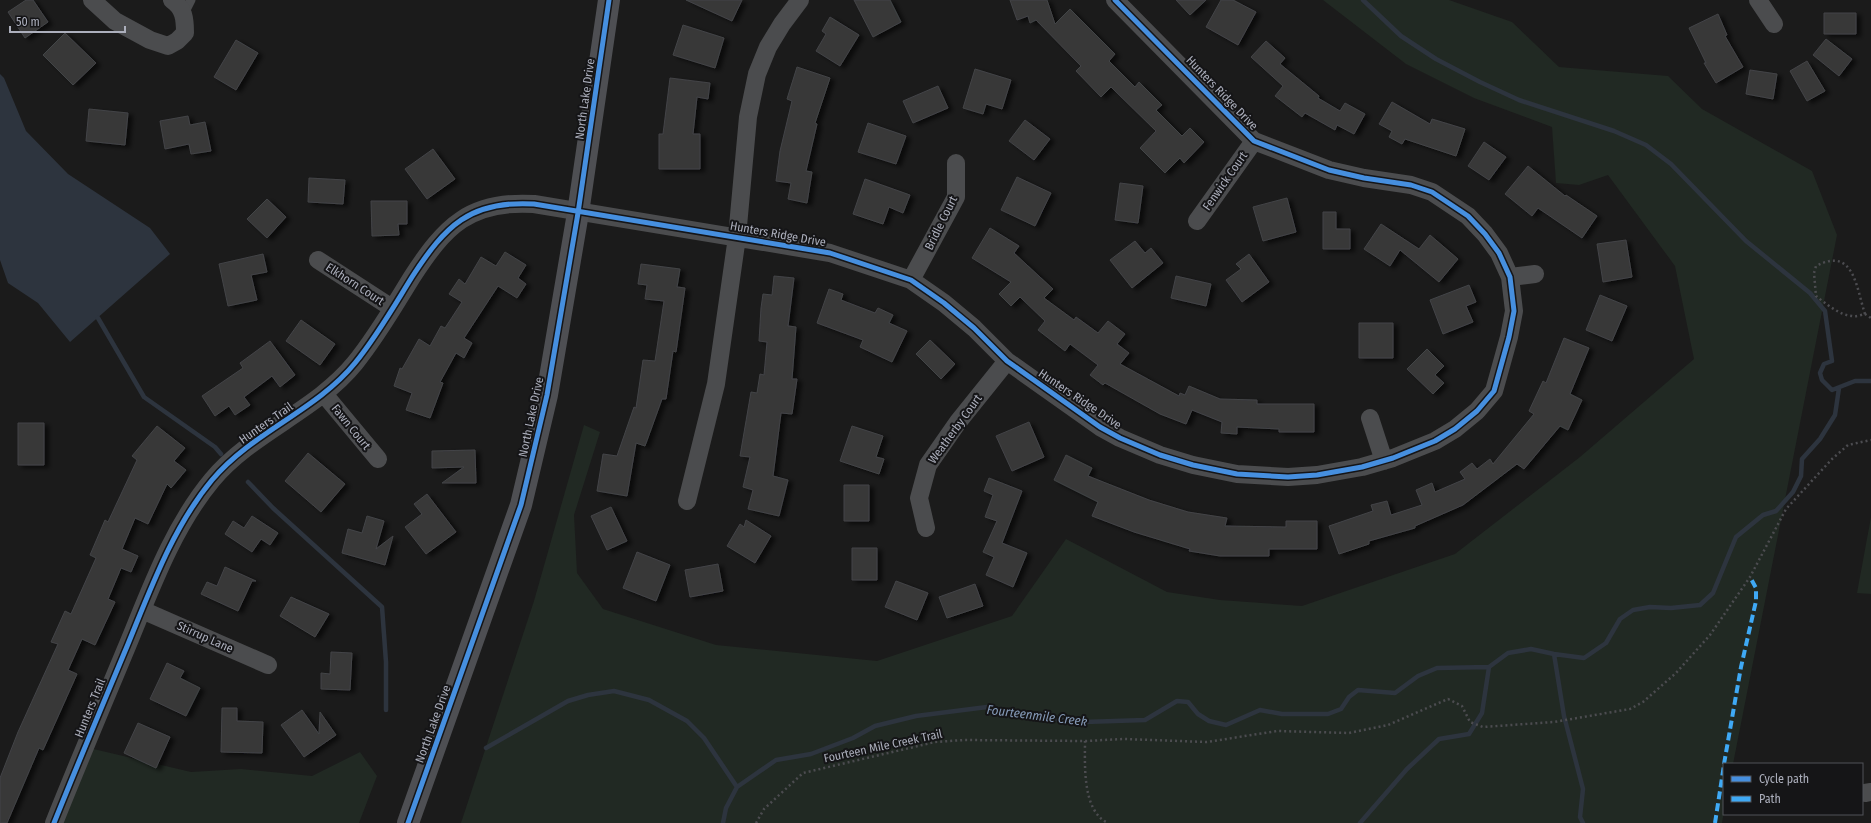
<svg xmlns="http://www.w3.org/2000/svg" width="1871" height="823" font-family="'Fira Sans Condensed',sans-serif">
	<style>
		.green { fill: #212923 }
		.water { fill: #2d343e }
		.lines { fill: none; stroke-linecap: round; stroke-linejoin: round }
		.stream { stroke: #2d343e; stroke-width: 4.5 }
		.building { fill: #373739; stroke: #434447; filter: url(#shadow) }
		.path { stroke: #4c4c50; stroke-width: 2.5; stroke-dasharray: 2 3; stroke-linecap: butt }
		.service { stroke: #4b4c4e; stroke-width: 9 }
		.minor { stroke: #4b4c4e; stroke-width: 18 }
		.secondary { stroke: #4e4f53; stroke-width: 22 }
		.quiet { stroke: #3fa9f5; stroke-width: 4; stroke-dasharray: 8 4; stroke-linecap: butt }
		.cycleway-casing { stroke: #151517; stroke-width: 8 }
		.cycleway { stroke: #468fdf; stroke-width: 5 }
		.labels { text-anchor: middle; stroke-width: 4; stroke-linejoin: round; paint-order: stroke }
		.street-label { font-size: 12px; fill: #acafbc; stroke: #151517 }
		.water-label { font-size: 13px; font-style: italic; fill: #8499b6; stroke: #151517 }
	</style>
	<defs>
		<filter id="shadow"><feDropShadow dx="4.5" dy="2.5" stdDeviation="2" flood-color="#0009"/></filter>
	</defs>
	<rect width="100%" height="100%" fill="#1b1b1b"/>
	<!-- green -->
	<path class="green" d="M 1323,0 L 1449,0 L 1512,22 L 1559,67 L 1668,76 L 1702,109 L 1812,171 L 1837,235 L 1733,764 L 1724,764 L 1724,811 L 1722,823 L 461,823 L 534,601 L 584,425 L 600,432 L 574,515 L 577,573 L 603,609 L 716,645 L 877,661 L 1012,616 L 1066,539 L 1167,592 L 1220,600 L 1302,606 L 1455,554 L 1580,457 L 1694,359 L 1675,266 L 1608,175 L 1579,185 L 1556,183 L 1552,127 L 1474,98 L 1406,64 Z
		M 1871,517 L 1871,594 L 1857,593 Z
		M 85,747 L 191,772 L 241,769 L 312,776 L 360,752 L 377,776 L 359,823 L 54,823 Z"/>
	<!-- water -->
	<path class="water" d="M 0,74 L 4,78 L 26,131 L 68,174 L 150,228 L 170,254 L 70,342 L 38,303 L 8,283 L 0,260 Z"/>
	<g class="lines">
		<!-- stream -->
		<path class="stream" d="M 1363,0 L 1401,36 L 1436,59 L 1480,82 L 1519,100 L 1614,131 L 1646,145 L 1671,164 L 1746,241 L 1810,293 L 1825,311 L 1832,361 L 1824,364 L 1820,373 L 1822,380 L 1832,390 L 1855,381 L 1871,381
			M 98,318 L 144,397 L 215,447 L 221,454
			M 248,482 L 273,508 L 382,607 L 386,662 L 386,710
			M 1554,654 L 1564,716 L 1583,789 L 1580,817 L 1583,823
			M 486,748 L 568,701 L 588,695 L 614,691 L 649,700 L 687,721 L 704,738 L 737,787
			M 723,823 L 726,808 L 737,787 L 776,760 L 811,754 L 853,738 L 875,726 L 916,716 L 987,707 L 1025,716 L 1084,722 L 1145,720 L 1177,701 L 1188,702 L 1198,714 L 1209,721 L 1226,725 L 1260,710 L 1282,714 L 1328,714 L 1341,709 L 1349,697 L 1358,690 L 1395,693 L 1418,676 L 1437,668 L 1489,667 L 1508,653 L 1531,649 L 1554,654 L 1584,658 L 1606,643 L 1620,619 L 1633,610 L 1650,607 L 1671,608 L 1700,605 L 1713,593 L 1736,537 L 1763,515 L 1776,511 L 1793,492 L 1801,476 L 1802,459 L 1820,439 L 1835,415 L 1839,388
			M 1360,823 L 1407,769 L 1439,739 L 1469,734 L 1482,713 L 1489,667"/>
	</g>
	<!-- building -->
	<path class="building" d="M 26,0 L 33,0 L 48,22 L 25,38 L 8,12 Z
		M 686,0 L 742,0 L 732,21 Z
		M 854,0 L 890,0 L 901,22 L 873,37 Z
		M 1010,0 L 1047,0 L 1055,24 L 1070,9 L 1115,54 L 1109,61 L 1135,87 L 1139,82 L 1162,105 L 1156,110 L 1182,136 L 1190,128 L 1204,142 L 1184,163 L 1180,158 L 1165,173 L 1140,148 L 1156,131 L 1111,87 L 1101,97 L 1076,71 L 1081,66 L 1036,20 L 1030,23 L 1028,16 L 1017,20 Z
		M 1176,0 L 1206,0 L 1190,15 Z
		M 1221,0 L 1233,0 L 1256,12 L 1238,45 L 1206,27 Z
		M 1824,13 L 1856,13 L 1856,34 L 1824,34 Z
		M 1718,14 L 1727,35 L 1725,36 L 1743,67 L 1716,83 L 1704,63 L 1706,63 L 1689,28 Z
		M 830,17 L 859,35 L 840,66 L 816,51 L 826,34 L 822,31 Z
		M 683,25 L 724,38 L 715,68 L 673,55 Z
		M 65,33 L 96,63 L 73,85 L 43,55 Z
		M 1826,39 L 1852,59 L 1839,76 L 1813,55 Z
		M 236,40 L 258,53 L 236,90 L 214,77 Z
		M 1266,41 L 1285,58 L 1280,64 L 1319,96 L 1318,98 L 1340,111 L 1345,103 L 1365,114 L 1354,134 L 1337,125 L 1335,130 L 1305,113 L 1302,117 L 1275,96 L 1283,86 L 1251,57 Z
		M 1807,61 L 1825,91 L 1807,101 L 1790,71 Z
		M 797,67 L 830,78 L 815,123 L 817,124 L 806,171 L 812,172 L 807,203 L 788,199 L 791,183 L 776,181 L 780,151 L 792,101 L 787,99 Z
		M 975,69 L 1011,80 L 1002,109 L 986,104 L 983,114 L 963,108 Z
		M 1750,70 L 1777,74 L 1773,99 L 1746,94 Z
		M 670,78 L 710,83 L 708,99 L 697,97 L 693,134 L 700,134 L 700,169 L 659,169 L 659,134 L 663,134 Z
		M 938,86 L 948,108 L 913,123 L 903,101 Z
		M 1392,102 L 1430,124 L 1432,119 L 1465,129 L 1456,156 L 1405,139 L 1402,144 L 1389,137 L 1392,131 L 1379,124 Z
		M 89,109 L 128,113 L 125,145 L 86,141 Z
		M 188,116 L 190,125 L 205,122 L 211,151 L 191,154 L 189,144 L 165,149 L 160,121 Z
		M 1025,120 L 1050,139 L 1034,160 L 1009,141 Z
		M 868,123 L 906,136 L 896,164 L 858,152 Z
		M 1484,142 L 1506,157 L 1489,180 L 1468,166 Z
		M 433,149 L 455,179 L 427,199 L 405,169 Z
		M 1528,166 L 1565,196 L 1566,195 L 1597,216 L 1582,238 L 1538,208 L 1532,216 L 1505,194 Z
		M 1017,177 L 1051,193 L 1035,226 L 1001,210 Z
		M 309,178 L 345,180 L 343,204 L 308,202 Z
		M 865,179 L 910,195 L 903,213 L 889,207 L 883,224 L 853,214 Z
		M 1120,183 L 1143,186 L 1138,223 L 1115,220 Z
		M 1287,198 L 1296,232 L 1263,241 L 1253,207 Z
		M 267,199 L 286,217 L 267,238 L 247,219 Z
		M 371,201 L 407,201 L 407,224 L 398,224 L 399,235 L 372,236 Z
		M 1323,212 L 1336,212 L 1336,229 L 1350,229 L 1350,249 L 1323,249 Z
		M 1381,224 L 1419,249 L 1430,235 L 1458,259 L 1439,282 L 1400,250 L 1390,266 L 1364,249 Z
		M 990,228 L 1019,246 L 1014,253 L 1053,289 L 1044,298 L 1074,320 L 1076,317 L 1098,333 L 1108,321 L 1125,334 L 1117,344 L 1129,353 L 1120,364 L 1179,396 L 1180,393 L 1185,395 L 1189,386 L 1220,399 L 1257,400 L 1257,404 L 1314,404 L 1314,432 L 1279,432 L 1279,429 L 1237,427 L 1237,434 L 1221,433 L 1222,422 L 1192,410 L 1186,424 L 1160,414 L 1105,383 L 1103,385 L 1090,375 L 1098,365 L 1070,344 L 1065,351 L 1038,330 L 1045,321 L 1020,297 L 1011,306 L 999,294 L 1011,282 L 972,258 Z
		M 1626,240 L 1632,277 L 1603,282 L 1597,244 Z
		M 1135,241 L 1145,253 L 1151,248 L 1163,263 L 1132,288 L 1110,260 Z
		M 505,252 L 526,265 L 518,278 L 526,284 L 517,298 L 498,286 L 464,338 L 472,343 L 464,358 L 456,353 L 440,382 L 443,383 L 430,418 L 406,410 L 412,393 L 394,386 L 400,368 L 402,369 L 419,339 L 430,346 L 441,326 L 445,328 L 462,302 L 449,294 L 459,279 L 465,284 L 481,257 L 496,266 Z
		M 263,254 L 267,272 L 251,275 L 257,300 L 228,306 L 219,264 Z
		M 1249,254 L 1269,282 L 1242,302 L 1226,280 L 1241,269 L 1236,264 Z
		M 641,264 L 680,269 L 677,287 L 685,288 L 676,352 L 673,351 L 666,399 L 662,399 L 645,446 L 636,443 L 627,496 L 597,491 L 603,454 L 617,456 L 634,407 L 636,408 L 643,360 L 655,361 L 664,301 L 645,299 L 647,285 L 638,284 Z
		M 774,276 L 794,278 L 788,326 L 796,327 L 792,379 L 797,379 L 792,414 L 781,413 L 773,476 L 788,480 L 779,516 L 748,509 L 753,490 L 743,487 L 750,457 L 740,456 L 751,392 L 757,393 L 760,374 L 764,375 L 767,342 L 759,341 L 761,308 L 763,294 L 772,295 Z
		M 1176,276 L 1211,284 L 1206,306 L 1171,298 Z
		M 1469,285 L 1476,302 L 1466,306 L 1473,322 L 1443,334 L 1430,300 Z
		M 829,289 L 843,294 L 841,300 L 875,313 L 878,308 L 893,315 L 889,323 L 907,331 L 892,362 L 860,347 L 863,340 L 817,323 Z
		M 1600,295 L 1627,306 L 1612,341 L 1586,330 Z
		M 301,320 L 335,344 L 320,365 L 286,341 Z
		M 1359,323 L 1393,323 L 1393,358 L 1359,358 Z
		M 1564,338 L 1589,348 L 1570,394 L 1582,400 L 1568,430 L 1560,426 L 1524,469 L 1517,464 L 1463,505 L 1415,526 L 1415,528 L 1369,541 L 1369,544 L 1339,554 L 1329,526 L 1373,511 L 1371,505 L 1387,501 L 1391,515 L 1422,505 L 1416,490 L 1432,483 L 1435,492 L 1465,479 L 1460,472 L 1472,463 L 1477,469 L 1490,459 L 1493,464 L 1534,414 L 1529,411 L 1543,381 L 1546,383 Z
		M 930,340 L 955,364 L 941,379 L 916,354 Z
		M 270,341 L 295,375 L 280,387 L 272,376 L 244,397 L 250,405 L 235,415 L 229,406 L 215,416 L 202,396 L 243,368 L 240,363 Z
		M 1427,349 L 1444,366 L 1435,375 L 1444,383 L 1433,394 L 1407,369 Z
		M 1029,422 L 1044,457 L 1012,471 L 996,436 Z
		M 18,423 L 44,423 L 44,465 L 18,465 Z
		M 157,426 L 185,448 L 174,461 L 186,470 L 171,488 L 167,484 L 148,524 L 135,518 L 122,549 L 138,556 L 131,572 L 121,568 L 108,599 L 115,602 L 95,645 L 82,639 L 68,670 L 77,674 L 56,721 L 43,750 L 39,748 L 7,823 L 0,823 L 0,778 L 18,732 L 58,644 L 51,642 L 65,611 L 71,614 L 96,558 L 90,555 L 105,520 L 108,522 L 137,460 L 132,456 Z
		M 852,426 L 883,436 L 876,457 L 884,459 L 879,474 L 840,461 Z
		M 475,450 L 476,483 L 442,483 L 464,467 L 432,468 L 432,451 Z
		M 308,453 L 345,484 L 321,512 L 285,481 Z
		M 1066,455 L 1092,468 L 1088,476 L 1149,500 L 1188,512 L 1227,518 L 1225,526 L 1286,527 L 1286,521 L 1317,521 L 1317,549 L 1269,549 L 1269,556 L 1220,556 L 1189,551 L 1190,549 L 1134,532 L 1092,516 L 1098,502 L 1054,480 Z
		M 989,478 L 1022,491 L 1002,543 L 1027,553 L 1013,587 L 986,575 L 994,557 L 983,552 L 997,521 L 985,517 L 993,495 L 984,491 Z
		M 844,485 L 869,485 L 869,521 L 844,521 Z
		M 427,494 L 456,532 L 426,554 L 405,527 L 422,514 L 414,504 Z
		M 611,507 L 627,541 L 607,550 L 591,516 Z
		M 252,516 L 278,533 L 270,545 L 261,539 L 252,552 L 225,534 L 233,521 L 244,528 Z
		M 367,516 L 384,521 L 376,549 L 393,536 L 385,565 L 342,553 L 348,529 L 362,533 Z
		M 746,520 L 771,536 L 755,563 L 727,546 L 740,524 L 744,527 Z
		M 852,548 L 877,548 L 877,580 L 852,580 Z
		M 637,552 L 670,565 L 656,601 L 623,588 Z
		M 718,564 L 723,591 L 690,597 L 685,570 Z
		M 225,567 L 256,581 L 252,581 L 238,611 L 201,594 L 207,582 L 217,586 Z
		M 896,581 L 928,593 L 917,620 L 885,607 Z
		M 975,584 L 983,606 L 947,618 L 939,597 Z
		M 291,597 L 329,614 L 315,637 L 280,616 Z
		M 331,652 L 352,653 L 350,690 L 321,689 L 321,673 L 330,674 Z
		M 167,663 L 184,671 L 180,678 L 200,688 L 186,716 L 150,699 Z
		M 222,708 L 237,708 L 237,721 L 263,722 L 262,753 L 221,752 Z
		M 302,710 L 319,734 L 320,712 L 336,735 L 304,757 L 281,725 Z
		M 138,723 L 170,737 L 156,768 L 124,753 Z"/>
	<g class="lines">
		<!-- path -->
		<path class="path" d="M 1865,314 C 1856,287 1854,246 1816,266 L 1814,273 L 1816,296 C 1825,303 1839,315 1852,316 C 1856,317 1861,315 1865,314 L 1871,318
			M 1085,741 C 1085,765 1082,811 1108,823
			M 756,823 L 764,809 L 803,773 L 935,742 L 964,740 L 1085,741 L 1124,739 L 1207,742 L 1277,731 L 1349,733 L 1388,725 L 1448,699 L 1462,706 L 1470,722 L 1483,727 L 1554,722 L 1630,709 L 1643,702 L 1676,673 L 1710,635 L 1750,577 L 1786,509 L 1832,459 L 1848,445 L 1871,440"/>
		<!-- service -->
		<path class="service" d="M 184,14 L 191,0"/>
		<!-- minor -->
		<path class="minor" d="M 92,0 L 115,21 L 150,40 L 168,46 L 177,41 L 185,33 C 185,19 184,8 172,0
			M 1758,0 L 1774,24
			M 1197,221 L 1254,141
			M 318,260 L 392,308
			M 1510,277 L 1535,274
			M 911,280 L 956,197 L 956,163
			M 324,394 L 378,459
			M 1370,418 L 1384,461
			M 687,501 L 716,384 L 737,237 L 748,117 L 757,74 L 768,47 L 782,24 L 800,0
			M 926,528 L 919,498 L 928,465 L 958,422 L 1007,361
			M 142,610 L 268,665
			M 1865,793 L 1871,792
			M 54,823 C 78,763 103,704 128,644 C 151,588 173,527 212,480 C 252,432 316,411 355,363 C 377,336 394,306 412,277 C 445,226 470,200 534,204 L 830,253 L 911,280 L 944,303 L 974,328 L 1007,361 L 1100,427 L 1120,438 L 1160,455 L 1193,465 L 1237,474 L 1288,477 L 1317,475 L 1362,467 L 1393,458 L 1435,441 L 1455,429 L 1477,411 L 1494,391 L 1509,337 L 1514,311 L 1510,277 L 1499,253 L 1485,234 L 1468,216 L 1432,192 L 1411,185 L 1364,178 L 1329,170 L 1254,141 L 1115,0"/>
		<!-- secondary -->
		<path class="secondary" d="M 408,823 L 521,505 L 547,395 L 578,213 L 609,0"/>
		<!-- quiet -->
		<path class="quiet" d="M 1724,764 L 1741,667 L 1756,601 L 1756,588 L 1750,577
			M 1715,823 L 1724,765"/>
		<defs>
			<path id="cycleway" d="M 54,823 C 78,763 103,704 128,644 C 151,588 173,527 212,480 C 252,432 316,411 355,363 C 377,336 394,306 412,277 C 445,226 470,200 534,204 L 830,253 L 911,280 L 944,303 L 974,328 L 1007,361 L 1100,427 L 1120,438 L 1160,455 L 1193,465 L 1237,474 L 1288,477 L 1317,475 L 1362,467 L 1393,458 L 1435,441 L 1455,429 L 1477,411 L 1494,391 L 1509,337 L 1514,311 L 1510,277 L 1499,253 L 1485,234 L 1468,216 L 1432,192 L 1411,185 L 1364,178 L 1329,170 L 1254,141 L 1115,0
				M 408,823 L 521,505 L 547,395 L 578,213 L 609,0"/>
		</defs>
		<!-- cycleway casing -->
		<use href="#cycleway" class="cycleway-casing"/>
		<!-- cycleway -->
		<use href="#cycleway" class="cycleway"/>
	</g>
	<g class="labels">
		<!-- street labels -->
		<g class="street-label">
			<text transform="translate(1222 93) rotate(46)" y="4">Hunters Ridge Drive</text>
			<text transform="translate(585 99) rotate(-82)" y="4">North Lake Drive</text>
			<text transform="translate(1225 181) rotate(-55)" y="4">Fenwick Court</text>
			<text transform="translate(941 223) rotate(-64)" y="4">Bridle Court</text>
			<text transform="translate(778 234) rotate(10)" y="4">Hunters Ridge Drive</text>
			<text transform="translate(355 284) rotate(33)" y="4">Elkhorn Court</text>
			<text transform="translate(1080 399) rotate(34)" y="4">Hunters Ridge Drive</text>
			<text transform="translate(531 417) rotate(-78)" y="4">North Lake Drive</text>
			<text transform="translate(266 423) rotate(-35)" y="4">Hunters Trail</text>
			<text transform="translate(351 427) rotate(51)" y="4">Fawn Court</text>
			<text transform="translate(955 429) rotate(-54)" y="4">Weatherby Court</text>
			<text transform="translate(205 637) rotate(24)" y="4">Stirrup Lane</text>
			<text transform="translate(90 708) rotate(-68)" y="4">Hunters Trail</text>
			<text transform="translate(433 724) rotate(-70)" y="4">North Lake Drive</text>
			<text transform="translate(883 746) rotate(-12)" y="4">Fourteen Mile Creek Trail</text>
		</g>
		<!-- water labels -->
		<g class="water-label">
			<text transform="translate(1037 715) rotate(7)" y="5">Fourteenmile Creek</text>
		</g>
	</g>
	<!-- legend -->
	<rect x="1723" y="763" width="140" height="52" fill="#151517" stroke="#515359"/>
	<rect x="1731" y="776" width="20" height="6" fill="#468fdf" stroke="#515359"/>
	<text x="1759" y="783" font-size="12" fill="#acafbc">Cycle path</text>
	<rect x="1731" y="796" width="20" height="6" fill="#3fa9f5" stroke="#515359"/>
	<text x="1759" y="803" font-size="12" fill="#acafbc">Path</text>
	<!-- scale -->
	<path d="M10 26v6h115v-6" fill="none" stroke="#acafbc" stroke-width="2"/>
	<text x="16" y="26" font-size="12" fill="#acafbc" stroke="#151517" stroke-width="3" paint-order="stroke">50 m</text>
</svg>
